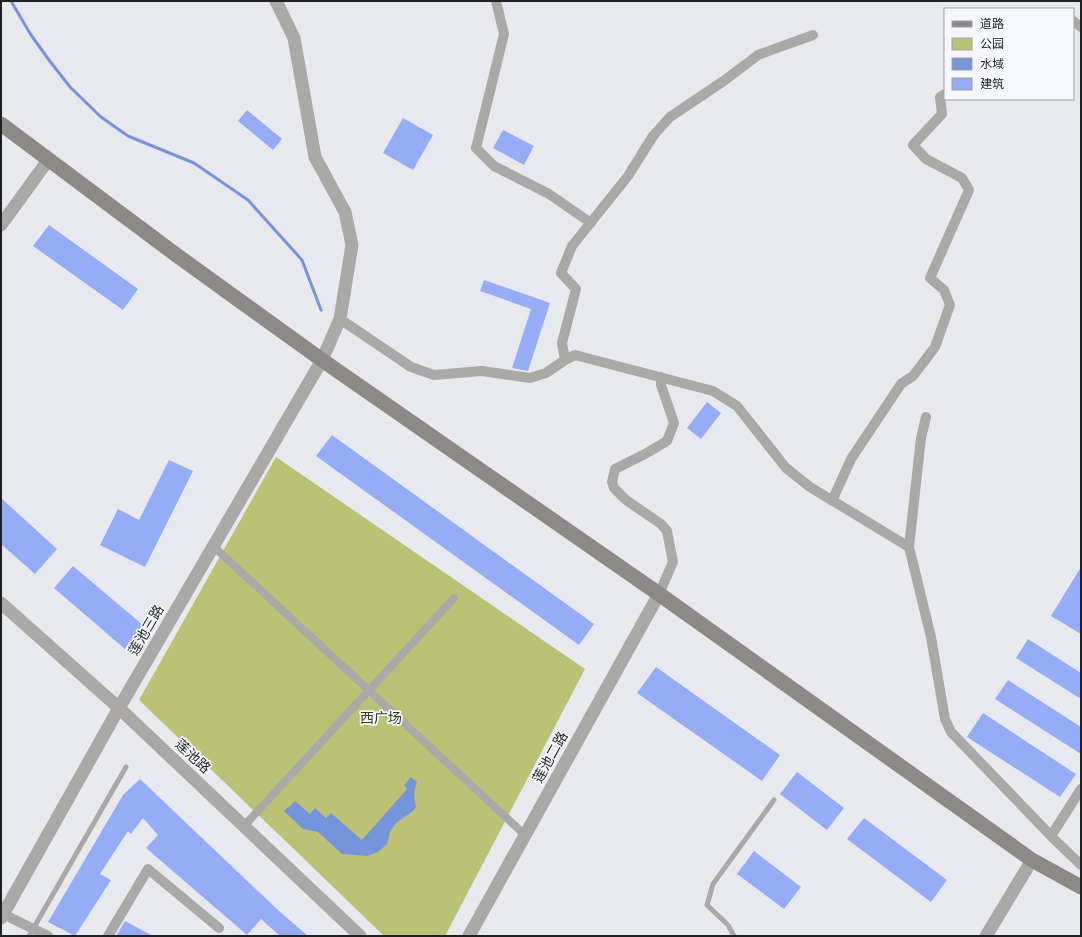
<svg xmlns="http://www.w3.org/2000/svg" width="1082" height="937" font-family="'Roboto Condensed','Noto Sans SC',sans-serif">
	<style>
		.green { fill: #bdc175 }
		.water { fill: #7495db }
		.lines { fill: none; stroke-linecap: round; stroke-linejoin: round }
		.stream { stroke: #7495db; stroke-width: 3 }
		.building { fill: #95adf7 }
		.service { stroke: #aba9a7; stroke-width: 5 }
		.pedestrian { stroke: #aba9a7; stroke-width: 8 }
		.minor { stroke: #aba9a7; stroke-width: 10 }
		.tertiary { stroke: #aba9a7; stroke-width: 13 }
		.secondary { stroke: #8c8987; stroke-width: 15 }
		.labels { text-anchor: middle; stroke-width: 3.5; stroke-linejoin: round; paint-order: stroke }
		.street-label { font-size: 14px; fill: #1f2021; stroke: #f5f7fc }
		.park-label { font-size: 14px; fill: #373913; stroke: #f5f7fc }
	</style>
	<rect width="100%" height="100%" fill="#e8e9ef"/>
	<!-- green -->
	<path class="green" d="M 276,457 L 585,669 L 445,936 L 384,936 L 139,700 Z"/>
	<!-- water -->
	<path class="water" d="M 411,777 L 417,782 C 413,791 414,798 416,807 L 413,811 L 396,823 L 390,832 L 387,844 L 378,852 L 367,856 L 342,854 L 318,832 L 303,829 L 284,811 L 295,801 L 310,814 L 315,808 L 326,818 L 331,813 L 362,840 L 407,789 L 404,785 Z"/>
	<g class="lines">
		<!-- stream -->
		<path class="stream" d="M 11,1 L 31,35 L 49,60 L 70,87 L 101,117 L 128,136 L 194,163 L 248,200 L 302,260 L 321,310"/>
	</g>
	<!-- building -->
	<path class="building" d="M 247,110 L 282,139 L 273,150 L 238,121 Z
		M 403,118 L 433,135 L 413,170 L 383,153 Z
		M 503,130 L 534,146 L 524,165 L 493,148 Z
		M 49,225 L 138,289 L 123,310 L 33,246 Z
		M 484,280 L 550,303 L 528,371 L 512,368 L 531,309 L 480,291 Z
		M 707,402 L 721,413 L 701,439 L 687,428 Z
		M 332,435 L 594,624 L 579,645 L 316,456 Z
		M 169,460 L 193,471 L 145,567 L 100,545 L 118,509 L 139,520 Z
		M 1,498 L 57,549 L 35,574 L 1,544 Z
		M 73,566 L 144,626 L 125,649 L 54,588 Z
		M 1081,567 L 1081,634 L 1051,616 Z
		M 1028,639 L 1081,673 L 1081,699 L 1016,658 Z
		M 656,667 L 780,755 L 762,781 L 637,693 Z
		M 1008,680 L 1081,727 L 1081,754 L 995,699 Z
		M 983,713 L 1076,774 L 1060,797 L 967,737 Z
		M 797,772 L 844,808 L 827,830 L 780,794 Z
		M 140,779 L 279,911 L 308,936 L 280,936 L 261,919 L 247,935 L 146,848 L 158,835 L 143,818 L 131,834 L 128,831 L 100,874 L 111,880 L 75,936 L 48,922 L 123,795 Z
		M 864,818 L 947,880 L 931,902 L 847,839 Z
		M 754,851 L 801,887 L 784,909 L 737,874 Z
		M 125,921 L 153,936 L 116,936 Z"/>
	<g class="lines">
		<!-- service -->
		<path class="service" d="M 29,936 L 126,767
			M 734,936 L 728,925 L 707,905 L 713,884 L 774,800"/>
		<!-- pedestrian -->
		<path class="pedestrian" d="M 213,546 L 525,835
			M 244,826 L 454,598"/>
		<!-- minor -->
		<path class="minor" d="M 496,1 L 504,34 L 476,148 L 494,166 L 549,194 L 591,223
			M 1073,21 L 1081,27
			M 340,319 L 411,367 L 434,375 L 482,371 L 530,378 L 546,373 L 565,360 L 575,355 L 713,391 L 737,406 L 786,468 L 810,487 L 909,547
			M 565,360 L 562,343 L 576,289 L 561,273 L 572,246 L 628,176 L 653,136 L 670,117 L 725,80 L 758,55 L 813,35
			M 926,417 L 921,438 L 909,547 L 931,637 L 945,719 L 951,732 L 1056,841 L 1081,865
			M 832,501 L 851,459 L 901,384 L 913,376 L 935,347 L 950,305 L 944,290 L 930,278 L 969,190 L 962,178 L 926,159 L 913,145 L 942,114 L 940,97 L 945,94
			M 659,594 L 673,562 L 667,531 L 661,524 L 626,500 L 614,488 L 612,482 L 615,469 L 645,454 L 667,441 L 674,423 L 661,385 L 661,377
			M 1051,836 L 1081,789
			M 3,914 L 48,936
			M 108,936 L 148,869 L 219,928"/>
		<!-- tertiary -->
		<path class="tertiary" d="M 1,225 L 49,159
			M 1,603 L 119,708 L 360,936
			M 1,918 L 119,708 L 322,360 L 340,319 L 352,245 L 345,212 L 315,157 L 294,38 L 276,1
			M 469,936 L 659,594
			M 986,936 L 1032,860"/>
		<!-- secondary -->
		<path class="secondary" d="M 1,124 L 175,254 L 322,360 L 659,594 L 1032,860 L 1081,887"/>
	</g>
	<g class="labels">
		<!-- street labels -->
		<g class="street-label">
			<text transform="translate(146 630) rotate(-60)" y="5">莲池三路</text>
			<text transform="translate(193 756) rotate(43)" y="5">莲池路</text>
			<text transform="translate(550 757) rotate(-61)" y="5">莲池二路</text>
		</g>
		<!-- park labels -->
		<g class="park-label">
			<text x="381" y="723">西广场</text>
		</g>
	</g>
	<!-- border -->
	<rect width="1082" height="937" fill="none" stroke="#1f2021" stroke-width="4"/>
	<!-- legend -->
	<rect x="944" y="8" width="130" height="92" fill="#f5f7fc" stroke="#9fa1a4"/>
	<rect x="952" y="21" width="20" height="6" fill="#8c8987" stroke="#9fa1a4"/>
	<text x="980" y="28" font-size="12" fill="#1f2021">道路</text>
	<rect x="952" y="38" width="20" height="12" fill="#bdc175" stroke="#9fa1a4"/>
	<text x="980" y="48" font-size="12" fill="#1f2021">公园</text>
	<rect x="952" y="58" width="20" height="12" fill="#7495db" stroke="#9fa1a4"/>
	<text x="980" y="68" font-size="12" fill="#1f2021">水域</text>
	<rect x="952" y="78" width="20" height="12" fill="#95adf7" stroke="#9fa1a4"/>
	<text x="980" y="88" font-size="12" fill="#1f2021">建筑</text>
</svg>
